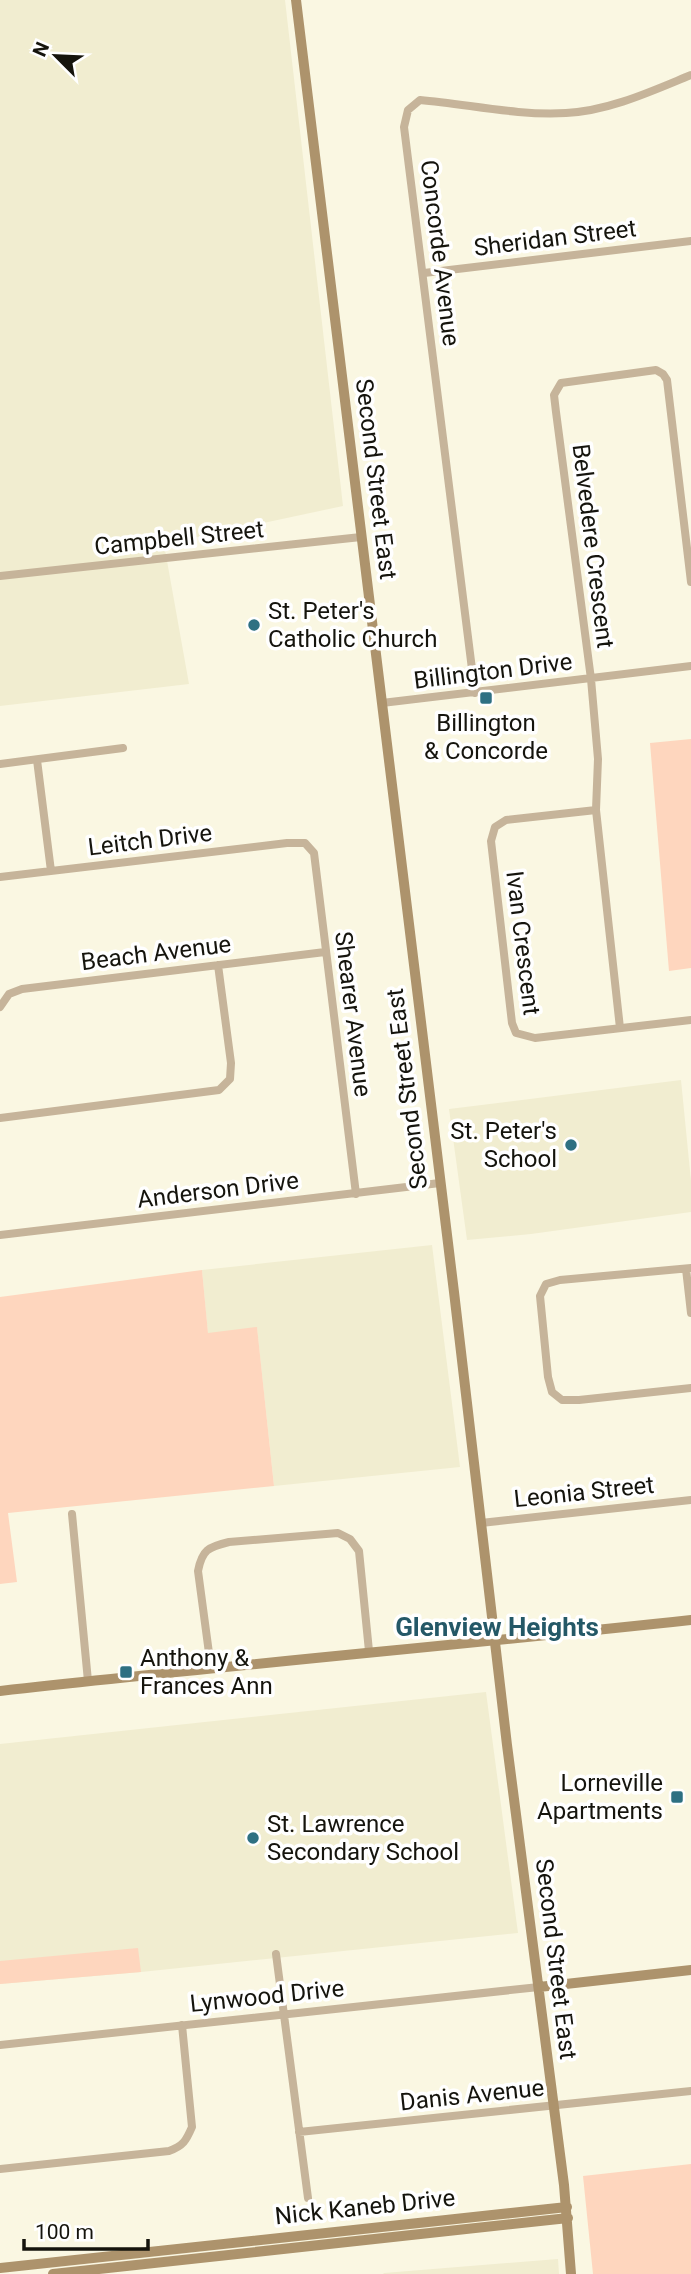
<svg xmlns="http://www.w3.org/2000/svg" width="691" height="2274" font-family="Roboto,sans-serif">
	<style>
		.built { fill: #f1edd0 }
		.green { fill: #fed6be }
		.lines { fill: none; stroke-linecap: round; stroke-linejoin: round }
		.street { stroke: #c6b49a; stroke-width: 8 }
		.secondary { stroke: #ad936c; stroke-width: 10 }
		.poi-dot { fill: #2e7082; stroke: #fff; stroke-width: 2.5 }
		.labels { text-anchor: middle; stroke-width: 7; stroke-linejoin: round; paint-order: stroke }
		.street-label { font-size: 24px; fill: #15140d; stroke: #fff }
		.poi-label { font-size: 24px; fill: #15140d; stroke: #fff; text-anchor: start }
		.neighbourhood-label { font-size: 26px; font-weight: bold; fill: #245867; stroke: #fff }
	</style>
	<rect width="100%" height="100%" fill="#faf7e2"/>
	<!-- built -->
	<path class="built" d="M 0,0 L 285,0 L 343,506 L 164,544 L 189,684 L 0,706 Z
		M 681,1080 L 691,1181 L 691,1212 L 531,1234 L 467,1240 L 449,1109 Z
		M 432,1245 L 460,1467 L 274,1486 L 257,1328 L 208,1334 L 202,1270 Z
		M 486,1692 L 518,1933 L 141,1972 L 0,1984 L 0,1744 Z
		M 558,2259 L 559,2274 L 383,2274 L 384,2273 Z"/>
	<!-- green -->
	<path class="green" d="M 691,739 L 691,968 L 669,971 L 650,743 Z
		M 202,1270 L 208,1333 L 257,1327 L 274,1486 L 8,1513 L 17,1582 L 0,1584 L 0,1297 Z
		M 138,1948 L 141,1972 L 0,1984 L 0,1961 Z
		M 691,2164 L 691,2274 L 593,2274 L 583,2176 Z"/>
	<g class="lines">
		<!-- street -->
		<path class="street" d="M 424,273 L 691,241
			M 0,576 L 361,537
			M 475,693 L 404,127 L 408,110 L 420,100 C 468,104 518,116 566,113 C 609,111 652,91 691,75
			M 382,703 L 691,666
			M 37,760 L 51,871
			M 0,764 L 123,748
			M 596,810 L 506,820 L 495,827 L 491,841 L 512,1023 L 516,1033 L 535,1038 L 691,1020
			M 0,877 L 287,843 L 305,843 L 314,853 L 356,1194
			M 0,1007 L 9,994 L 22,989 L 325,952
			M 620,1028 L 596,810 L 598,759 L 591,679 L 556,412 L 554,395 L 561,383 L 656,370 L 663,374 L 667,380 L 691,582
			M 0,1118 L 219,1090 L 230,1079 L 231,1063 L 218,965
			M 0,1235 L 440,1183
			M 691,1268 L 560,1280 L 546,1284 L 540,1296 L 548,1377 L 552,1392 L 562,1400 L 579,1400 L 691,1388
			M 686,1269 L 691,1313
			M 72,1514 L 88,1681
			M 481,1523 L 691,1500
			M 211,1668 L 198,1571 C 202,1550 208,1547 229,1542 L 338,1533 L 350,1539 L 359,1551 L 369,1651
			M 276,1954 L 308,2198
			M 0,2045 L 539,1987
			M 299,2132 L 691,2091
			M 0,2169 L 169,2151 C 183,2146 186,2141 192,2127 L 182,2025"/>
		<!-- secondary -->
		<path class="secondary" d="M 296,0 L 454,1292 L 507,1745 L 564,2185 L 571,2274
			M 0,1691 C 230,1665 461,1645 691,1620
			M 539,1987 L 691,1970
			M 0,2268 L 567,2207
			M 53,2274 L 568,2218"/>
	</g>
	<!-- markers -->
	<g class="poi-dot">
		<circle cx="254" cy="625" r="7"/>
		<rect x="479" y="691" width="14" height="14" rx="3.5"/>
		<circle cx="571" cy="1145" r="7"/>
		<rect x="119" y="1665" width="14" height="14" rx="3.5"/>
		<rect x="670" y="1790" width="14" height="14" rx="3.5"/>
		<circle cx="253" cy="1838" r="7"/>
	</g>
	<g class="labels">
		<!-- street labels -->
		<g class="street-label">
			<text transform="translate(555 238) rotate(-7)" y="8">Sheridan Street</text>
			<text transform="translate(440 253) rotate(83)" y="8">Concorde Avenue</text>
			<text transform="translate(376 479) rotate(83)" y="8">Second Street East</text>
			<text transform="translate(179 538) rotate(-6)" y="8">Campbell Street</text>
			<text transform="translate(593 546) rotate(83)" y="8">Belvedere Crescent</text>
			<text transform="translate(493 671) rotate(-7)" y="8">Billington Drive</text>
			<text transform="translate(150 840) rotate(-7)" y="8">Leitch Drive</text>
			<text transform="translate(523 943) rotate(83)" y="8">Ivan Crescent</text>
			<text transform="translate(156 953) rotate(-7)" y="8">Beach Avenue</text>
			<text transform="translate(353 1014) rotate(83)" y="8">Shearer Avenue</text>
			<text transform="translate(407 1089) rotate(-97)" y="8">Second Street East</text>
			<text transform="translate(218 1190) rotate(-7)" y="8">Anderson Drive</text>
			<text transform="translate(584 1492) rotate(-6)" y="8">Leonia Street</text>
			<text transform="translate(556 1959) rotate(83)" y="8">Second Street East</text>
			<text transform="translate(267 1996) rotate(-6)" y="8">Lynwood Drive</text>
			<text transform="translate(472 2095) rotate(-6)" y="8">Danis Avenue</text>
			<text transform="translate(365 2207) rotate(-6)" y="8">Nick Kaneb Drive</text>
		</g>
		<!-- poi labels -->
		<g class="poi-label">
			<text x="268" y="619">St. Peter's<tspan x="268" dy="28">Catholic Church</tspan></text>
			<text x="486" y="731" text-anchor="middle">Billington<tspan x="486" dy="28">&amp; Concorde</tspan></text>
			<text x="557" y="1139" text-anchor="end">St. Peter's<tspan x="557" dy="28">School</tspan></text>
			<text x="140" y="1666">Anthony &amp;<tspan x="140" dy="28">Frances Ann</tspan></text>
			<text x="663" y="1791" text-anchor="end">Lorneville<tspan x="663" dy="28">Apartments</tspan></text>
			<text x="267" y="1832">St. Lawrence<tspan x="267" dy="28">Secondary School</tspan></text>
		</g>
		<!-- neighbourhood labels -->
		<g class="neighbourhood-label">
			<text x="497" y="1636">Glenview Heights</text>
		</g>
	</g>
	<!-- north arrow -->
	<g transform="translate(56 56) rotate(294)" stroke="#ffffff" stroke-width="5" paint-order="stroke">
	<path d="M0-5L12 26L0 18L-12 26Z" fill="#15140d"/>
	<text y="-10" font-size="19" font-weight="bold" text-anchor="middle" fill="#15140d">N</text>
	</g>
	<!-- scale -->
	<path d="M24 2239v10h124v-10" fill="none" stroke="#15140d" stroke-width="3.5"/>
	<text x="35" y="2239" font-size="21" fill="#15140d" stroke="#ffffff" stroke-width="5" paint-order="stroke">100 m</text>
</svg>
